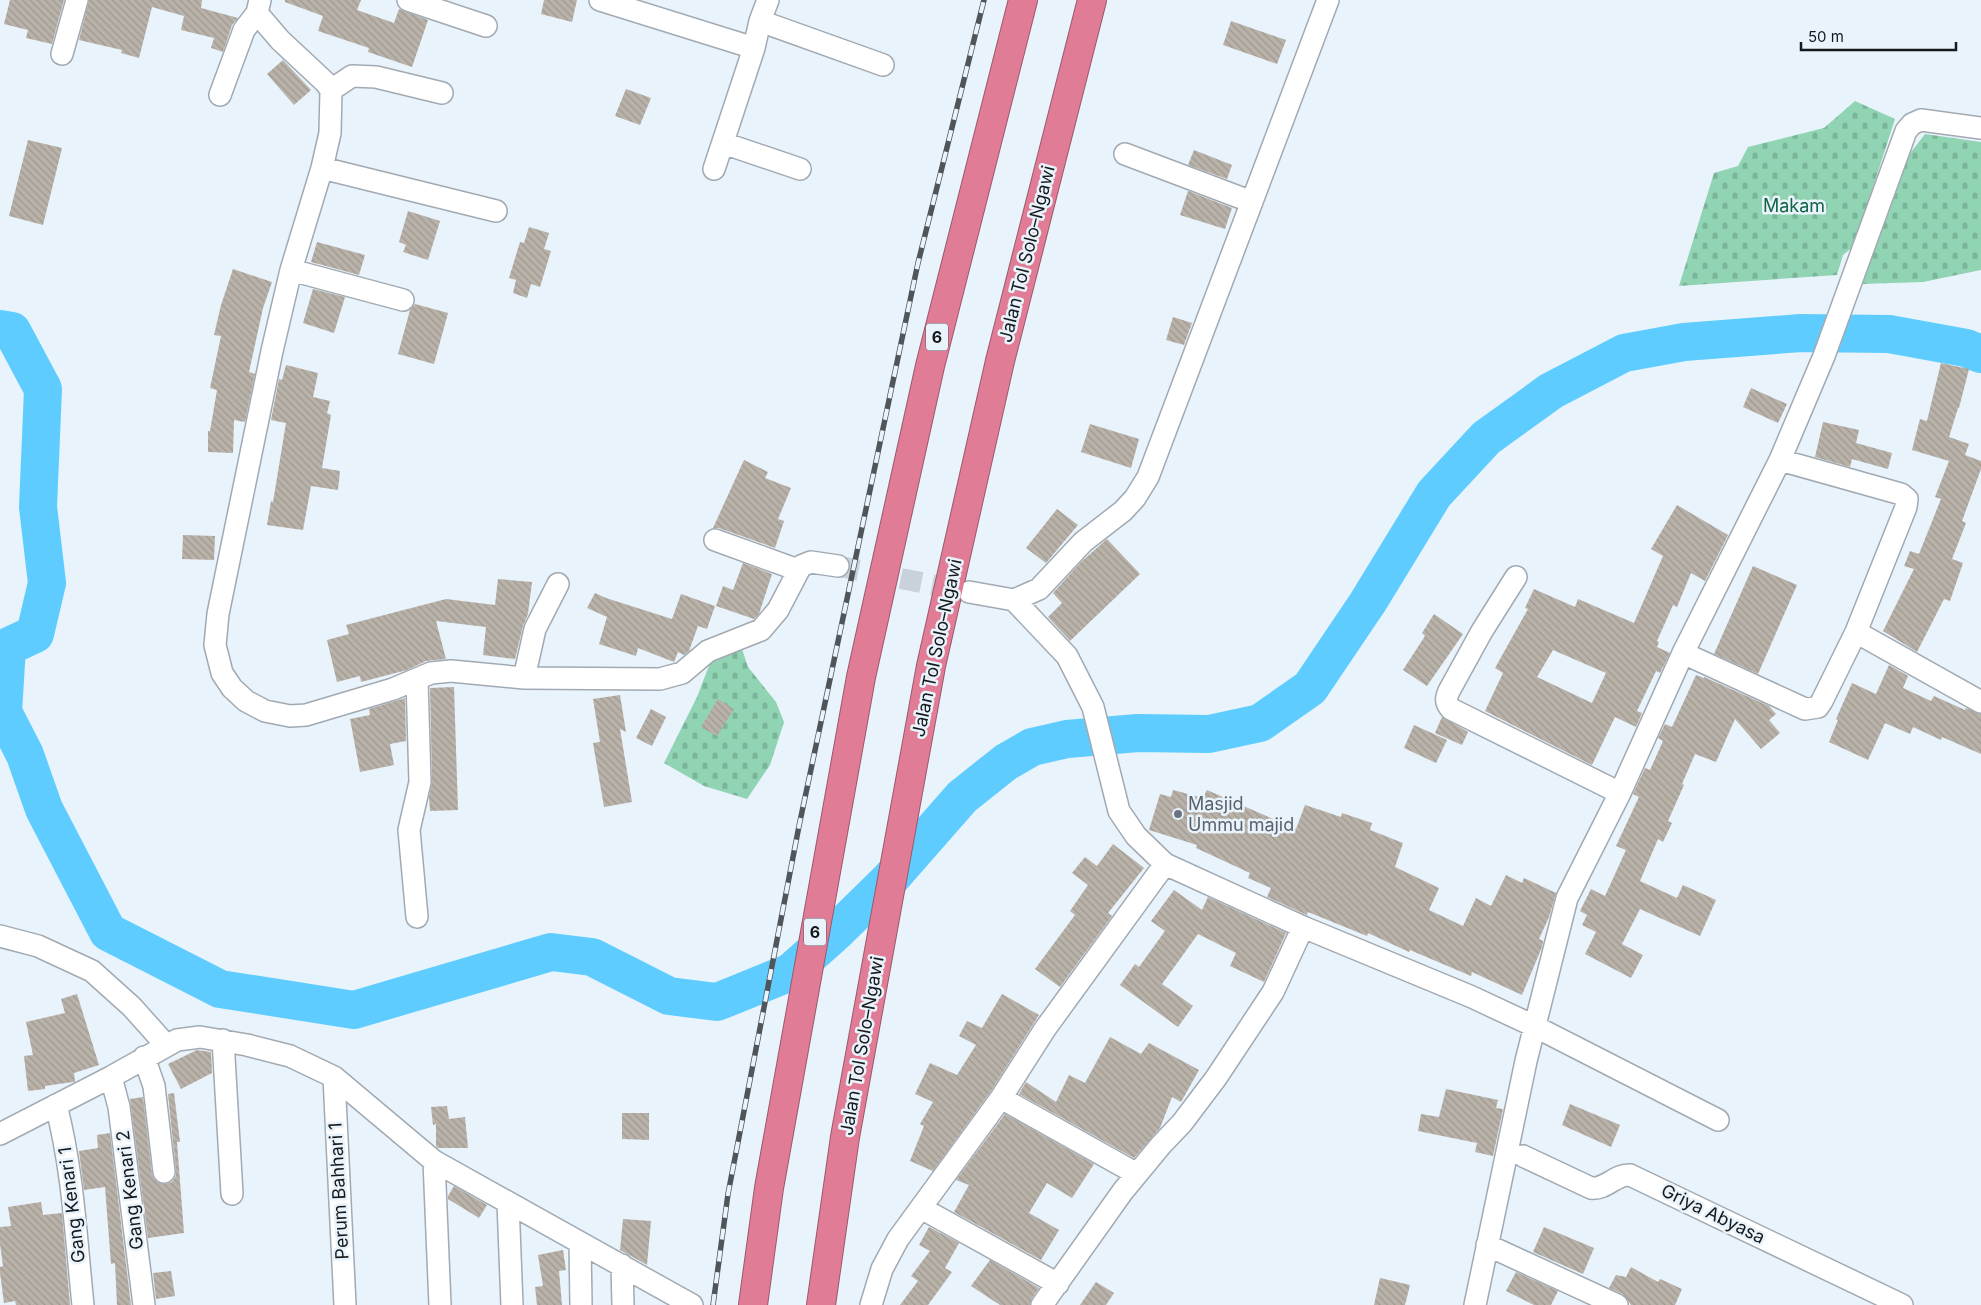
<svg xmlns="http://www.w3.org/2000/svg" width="1981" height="1305" font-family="Inter,sans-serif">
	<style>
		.cemetery { fill: url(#cemetery-stones) }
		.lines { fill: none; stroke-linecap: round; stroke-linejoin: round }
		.river { stroke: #5eccfe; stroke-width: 38 }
		.building { fill: url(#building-back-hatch); fill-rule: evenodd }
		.minor-tunnel { stroke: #c9d2da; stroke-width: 21; stroke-dasharray: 21 11; stroke-linecap: butt }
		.minor-casing { stroke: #a1aab2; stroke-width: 24 }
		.highway-casing { stroke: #9a596c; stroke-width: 30 }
		.minor { stroke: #fff; stroke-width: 21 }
		.highway { stroke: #e17c97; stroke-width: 28 }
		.rail-casing { stroke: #505559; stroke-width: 5.5 }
		.rail { stroke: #e9f3fb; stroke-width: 4; stroke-dasharray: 11; stroke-linecap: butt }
		.worship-dot { fill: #6b7280; stroke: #e9f3fb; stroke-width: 2 }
		.labels { text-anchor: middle; stroke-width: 5; stroke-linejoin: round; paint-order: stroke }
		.shield { fill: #e9f3fb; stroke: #555a5f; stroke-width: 1 }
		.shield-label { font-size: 16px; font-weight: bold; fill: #16191c }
		.park-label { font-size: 18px; fill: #126445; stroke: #e9f3fb }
		.street-label { font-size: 18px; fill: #16191c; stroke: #e9f3fb }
		.worship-label { font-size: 18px; fill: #5b616d; stroke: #e9f3fb; text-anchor: start }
	</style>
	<defs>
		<pattern id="cemetery-stones" width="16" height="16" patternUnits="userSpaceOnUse" patternTransform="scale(1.25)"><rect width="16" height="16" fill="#90d4b3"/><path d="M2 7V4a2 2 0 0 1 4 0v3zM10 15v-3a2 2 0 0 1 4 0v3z" fill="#7bb599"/></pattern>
		<pattern id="building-back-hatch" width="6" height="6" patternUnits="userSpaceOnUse" patternTransform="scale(1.25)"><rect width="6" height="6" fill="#b9b2a9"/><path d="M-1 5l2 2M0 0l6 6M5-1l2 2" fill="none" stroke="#9e9891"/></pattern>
	</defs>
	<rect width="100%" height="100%" fill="#e9f3fb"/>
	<!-- cemetery -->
	<path class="cemetery" d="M 1855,101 L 1895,119 L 1854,246 L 1843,255 L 1837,275 L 1679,286 L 1714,173 L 1738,166 L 1748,147 L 1824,128 Z
		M 1925,134 L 1981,142 L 1981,270 L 1923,282 L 1861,284 L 1889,212 L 1908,156 Z
		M 741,646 L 748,667 L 776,702 L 784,722 L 770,765 L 747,799 L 704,786 L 664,763 L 697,697 L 712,658 Z"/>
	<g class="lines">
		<!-- river -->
		<path class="river" d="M 0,329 L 12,331 L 43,389 L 38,507 L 47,583 L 35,634 L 7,647 L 3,712 L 25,755 L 44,809 L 108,932 L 220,989 L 354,1010 L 551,952 L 592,957 L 669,996 L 717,1002 L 791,972 L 837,931 L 891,878 L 962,797 L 1006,762 L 1032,747 L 1067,739 L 1138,733 L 1209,734 L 1260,723 L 1310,688 L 1368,602 L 1434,494 L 1486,438 L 1551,391 L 1624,353 L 1684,342 L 1801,333 L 1889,334 L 1966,348 L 1981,354"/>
	</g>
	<!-- building -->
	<path class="building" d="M 10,0 L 64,0 L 52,44 L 26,38 L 28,30 L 4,24 Z
		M 89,0 L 202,0 L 201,8 L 238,18 L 232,25 L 223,52 L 211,48 L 214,38 L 181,30 L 184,16 L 152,7 L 139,58 L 121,53 L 122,50 L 79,40 Z
		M 285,0 L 361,0 L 357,10 L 394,23 L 399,9 L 428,20 L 412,67 L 368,52 L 369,48 L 318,31 L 323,16 L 285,2 Z
		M 544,0 L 577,0 L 572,22 L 541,14 Z
		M 1231,21 L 1286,40 L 1277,64 L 1223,45 Z
		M 283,60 L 311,90 L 294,105 L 267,74 Z
		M 626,89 L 651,98 L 640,125 L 615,116 Z
		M 28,140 L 62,148 L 43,225 L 9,216 Z
		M 1194,150 L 1232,165 L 1227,179 L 1188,165 Z
		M 1188,191 L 1232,208 L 1225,229 L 1180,215 Z
		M 408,211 L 440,221 L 428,260 L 403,252 L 406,245 L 399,242 Z
		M 529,227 L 549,233 L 544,249 L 551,251 L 540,287 L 531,284 L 527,298 L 513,293 L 516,280 L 509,278 L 520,242 L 524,243 Z
		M 317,242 L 365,255 L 359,275 L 311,262 Z
		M 233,269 L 272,282 L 263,308 L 249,372 L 255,374 L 245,422 L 234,420 L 233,453 L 208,452 L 208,431 L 210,431 L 217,390 L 210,388 L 221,336 L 214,335 L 221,305 Z
		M 313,289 L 345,297 L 334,333 L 303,323 Z
		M 415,304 L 448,313 L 434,364 L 398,354 L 410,310 Z
		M 1173,317 L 1192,323 L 1184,345 L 1166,340 Z
		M 1941,363 L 1969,369 L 1959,408 L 1958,408 L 1949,437 L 1969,444 L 1965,455 L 1981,461 L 1981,469 L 1962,521 L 1966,523 L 1952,559 L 1963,563 L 1950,601 L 1944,599 L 1917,652 L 1883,631 L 1914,569 L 1904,566 L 1910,551 L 1919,554 L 1941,499 L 1935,497 L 1949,461 L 1912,450 L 1920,419 L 1927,421 Z
		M 286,365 L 318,373 L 313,397 L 330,401 L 327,413 L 331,415 L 322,468 L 340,471 L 338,490 L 311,486 L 303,530 L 267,525 L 271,501 L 273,502 L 286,423 L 271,420 L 279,379 L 282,380 Z
		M 1751,388 L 1787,404 L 1778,423 L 1743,407 Z
		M 1823,422 L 1859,430 L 1856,443 L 1892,453 L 1888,469 L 1852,459 L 1850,467 L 1815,457 Z
		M 1090,424 L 1139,439 L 1131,468 L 1081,452 Z
		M 744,460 L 768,472 L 765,478 L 791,488 L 778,519 L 784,521 L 775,548 L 719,528 L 713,528 Z
		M 1677,505 L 1728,535 L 1705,581 L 1691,573 L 1677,607 L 1673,605 L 1657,641 L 1659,642 L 1657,647 L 1670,653 L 1660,673 L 1656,671 L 1637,711 L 1642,713 L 1636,727 L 1615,717 L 1592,765 L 1485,711 L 1503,673 L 1495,668 L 1528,609 L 1525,608 L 1534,589 L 1575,607 L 1578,599 L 1634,623 L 1663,556 L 1651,549 ZM 1553,650 L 1606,673 L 1592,703 L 1537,677 Z
		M 1057,509 L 1078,525 L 1046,563 L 1026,548 Z
		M 183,535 L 215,536 L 214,560 L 182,559 Z
		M 1107,539 L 1140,574 L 1070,641 L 1048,617 L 1062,603 L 1053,593 L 1081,562 Z
		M 743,563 L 772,574 L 759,614 L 754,619 L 716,606 L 723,586 L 733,590 Z
		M 1753,566 L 1797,585 L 1758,674 L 1714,654 Z
		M 498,579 L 532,582 L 528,614 L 523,626 L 515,659 L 483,655 L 486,627 L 436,621 L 446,659 L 426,661 L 407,670 L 361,682 L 360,676 L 337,682 L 327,640 L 349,634 L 346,625 L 446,599 L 495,605 Z
		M 595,593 L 606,598 L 672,619 L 681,594 L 715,606 L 707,629 L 698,626 L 689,651 L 684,655 L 678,652 L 674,662 L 638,648 L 636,656 L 599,644 L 607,617 L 587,608 Z
		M 1434,614 L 1463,634 L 1427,686 L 1403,670 L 1425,636 L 1422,633 Z
		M 1889,665 L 1908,676 L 1903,688 L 1931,701 L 1934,696 L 1965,710 L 1966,708 L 1981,714 L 1981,754 L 1942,737 L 1941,740 L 1913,727 L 1910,734 L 1885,723 L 1868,760 L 1829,742 L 1838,720 L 1836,719 L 1852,683 L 1876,694 Z
		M 1696,675 L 1704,678 L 1704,677 L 1769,706 L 1776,714 L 1769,720 L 1780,733 L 1761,749 L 1735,719 L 1716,762 L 1695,754 L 1682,784 L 1684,785 L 1668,821 L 1672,823 L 1663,842 L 1658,839 L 1640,881 L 1677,898 L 1683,885 L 1716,900 L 1700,936 L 1640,909 L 1622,944 L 1643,955 L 1631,978 L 1585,954 L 1596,932 L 1582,925 L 1587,915 L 1580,911 L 1591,889 L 1605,896 L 1626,850 L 1616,846 L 1639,797 L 1633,794 L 1645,768 L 1650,770 L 1663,741 L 1658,738 L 1665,724 L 1672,727 Z
		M 454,687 L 458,810 L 430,811 L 429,797 L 432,782 L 430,688 Z
		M 620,695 L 626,732 L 620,729 L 632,802 L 604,807 L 593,743 L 600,742 L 593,699 Z
		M 405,698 L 406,741 L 390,744 L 394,765 L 360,772 L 350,719 L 370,715 L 369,709 Z
		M 718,699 L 734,709 L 717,736 L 701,727 Z
		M 651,709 L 666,717 L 652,746 L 636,738 Z
		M 1442,717 L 1468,732 L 1462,745 L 1435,733 Z
		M 1414,725 L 1447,740 L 1436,763 L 1404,748 Z
		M 1173,790 L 1203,798 L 1207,790 L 1296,829 L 1305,805 L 1341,817 L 1342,813 L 1372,823 L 1370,830 L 1403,843 L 1395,867 L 1439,888 L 1429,910 L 1463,926 L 1476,898 L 1491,906 L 1506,875 L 1522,883 L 1524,878 L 1556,893 L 1549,917 L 1539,939 L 1543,941 L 1542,947 L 1522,995 L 1472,972 L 1471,976 L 1410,950 L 1409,952 L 1368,933 L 1367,936 L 1308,912 L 1307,915 L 1267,897 L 1271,888 L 1248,878 L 1250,873 L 1196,848 L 1197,845 L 1149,830 L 1160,794 L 1171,797 Z
		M 1113,844 L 1144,868 L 1108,913 L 1112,916 L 1060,987 L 1035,969 L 1075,915 L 1070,911 L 1088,885 L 1072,873 L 1085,857 L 1097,866 Z
		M 1174,890 L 1202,910 L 1208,897 L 1286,933 L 1264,982 L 1230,966 L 1236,953 L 1198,934 L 1162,984 L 1193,1006 L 1178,1027 L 1120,985 L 1135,964 L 1139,967 L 1165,931 L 1151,921 Z
		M 77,994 L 99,1065 L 74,1073 L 75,1082 L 73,1082 L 45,1086 L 45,1089 L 28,1091 L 24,1056 L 33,1055 L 26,1022 L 65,1013 L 61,999 Z
		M 1002,994 L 1039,1015 L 991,1091 L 933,1171 L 910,1161 L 924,1126 L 920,1124 L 933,1102 L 915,1094 L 930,1063 L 957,1075 L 976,1045 L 959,1036 L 967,1021 L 982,1028 Z
		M 1110,1037 L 1141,1054 L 1149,1043 L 1199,1070 L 1181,1102 L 1172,1097 L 1160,1128 L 1134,1158 L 1019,1094 L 1026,1082 L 1056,1102 L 1069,1075 L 1085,1083 Z
		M 197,1050 L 211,1052 L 212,1073 L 181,1089 L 168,1064 Z
		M 1446,1089 L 1498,1100 L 1496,1108 L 1503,1109 L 1493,1156 L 1475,1152 L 1477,1143 L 1418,1131 L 1421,1114 L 1439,1117 Z
		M 174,1093 L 180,1142 L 177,1142 L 184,1233 L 148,1238 L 130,1099 L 143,1097 L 152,1174 L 154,1179 L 159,1183 L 166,1184 L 172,1182 L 176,1176 L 176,1171 L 168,1094 Z
		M 1570,1104 L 1620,1125 L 1611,1147 L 1562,1125 Z
		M 447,1106 L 449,1119 L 465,1117 L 468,1148 L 438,1148 L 436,1146 L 436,1124 L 433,1125 L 431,1107 Z
		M 622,1113 L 649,1113 L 649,1140 L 622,1139 Z
		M 1005,1114 L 1094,1164 L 1072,1198 L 1047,1183 L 1029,1213 L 1059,1230 L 1041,1260 L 954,1212 L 969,1185 L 956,1180 Z
		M 110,1133 L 131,1305 L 117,1305 L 115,1263 L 111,1264 L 105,1187 L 84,1190 L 79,1151 L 98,1148 L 97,1135 Z
		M 454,1186 L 487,1205 L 479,1218 L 448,1199 L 448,1196 Z
		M 41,1202 L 43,1215 L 62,1213 L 70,1305 L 16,1305 L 15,1301 L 4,1303 L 0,1273 L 0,1267 L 3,1266 L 0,1244 L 0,1227 L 11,1226 L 8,1207 Z
		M 623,1219 L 651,1221 L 647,1265 L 620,1250 Z
		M 929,1227 L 959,1243 L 945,1268 L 952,1272 L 928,1305 L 900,1305 L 918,1281 L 911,1276 L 930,1251 L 919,1245 Z
		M 1544,1227 L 1594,1248 L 1583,1274 L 1533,1252 Z
		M 563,1250 L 566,1270 L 559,1271 L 562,1305 L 537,1305 L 535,1287 L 543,1286 L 538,1255 Z
		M 990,1260 L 1039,1288 L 1032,1298 L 1030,1305 L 1000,1305 L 971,1286 Z
		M 1631,1267 L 1658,1282 L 1660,1279 L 1682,1289 L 1675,1305 L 1631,1305 L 1623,1294 L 1609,1288 L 1616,1275 L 1626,1277 Z
		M 171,1271 L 175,1296 L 156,1299 L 153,1273 Z
		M 1516,1272 L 1558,1291 L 1551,1305 L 1534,1305 L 1506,1291 Z
		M 1380,1278 L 1410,1285 L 1405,1305 L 1374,1305 Z
		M 1096,1282 L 1114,1293 L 1106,1305 L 1080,1305 Z"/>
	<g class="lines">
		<!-- minor-tunnel -->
		<path class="minor-tunnel" d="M 838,566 L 964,591"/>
		<defs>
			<path id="minor" d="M 260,0 L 257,13 L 280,40 L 325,82 L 331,90 L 330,133 L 322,168 L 291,270 L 272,351 L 218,614 L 215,645 L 222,673 L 232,688 L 246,701 L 265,711 L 290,716 L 306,715 L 393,689 L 431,673 L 451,671 L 524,678 L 660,679 L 682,673 L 708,651 L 761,630 L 778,610 L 801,566 L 811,562 L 838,566
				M 408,0 L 486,26
				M 600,0 L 754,48
				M 760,21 L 883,65
				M 62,54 L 77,0
				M 331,90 L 352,76 L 376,77 L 442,93
				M 220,95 L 244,30 L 257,13
				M 723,143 L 800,169
				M 1125,154 L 1252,202
				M 322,168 L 496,211
				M 714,169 L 754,48 L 760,21 L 768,0
				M 291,270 L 403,300
				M 715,540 L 798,570
				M 1516,577 L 1482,631 L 1449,691 C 1446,698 1445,702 1451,709 L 1620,793
				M 969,592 L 1014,600 L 1039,589 L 1083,542 L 1123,511 L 1135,498 L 1148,477 L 1328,0
				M 1014,600 L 1067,656 L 1093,707 L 1119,811 L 1136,836 L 1165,864 L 1303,927 L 1472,997 L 1534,1026 L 1718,1120
				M 1856,632 L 1981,702
				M 1683,653 L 1805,709 L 1818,707 L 1822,701 L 1856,632 L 1906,507 L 1907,499 L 1901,494 L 1780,460
				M 524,678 L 535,629 L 558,584
				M 417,917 L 409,830 L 420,782 L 417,679
				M 0,936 L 38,946 L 92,971 L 132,1007 L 166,1045
				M 223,1040 L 232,1194
				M 144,1057 L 154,1086 L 164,1172
				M 111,1077 L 119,1107 L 144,1305
				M 334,1077 L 345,1305
				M 1001,1098 L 1137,1174
				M 56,1105 C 73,1170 76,1238 83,1305
				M 0,1134 L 111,1077 L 177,1040 L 200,1037 L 247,1045 L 290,1056 L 334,1077 L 434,1161 L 692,1305
				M 1523,1156 L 1591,1188 C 1606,1190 1615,1174 1630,1175 L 1902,1305
				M 434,1161 L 440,1305
				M 508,1203 L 512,1305
				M 921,1208 L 1058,1284
				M 580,1243 L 581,1305
				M 1487,1245 L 1617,1305
				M 622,1265 L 623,1305
				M 871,1305 L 882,1269 L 898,1239 L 1001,1098 L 1045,1029 L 1165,864
				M 1042,1305 L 1123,1191 L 1161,1145 L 1182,1123 L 1216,1078 L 1273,992 L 1303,927
				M 1475,1305 L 1526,1061 L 1567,898 L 1620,793 L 1683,653 L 1780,460 L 1824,356 L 1906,131 L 1912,124 L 1921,120 L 1981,128"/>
			<path id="highway" d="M 753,1305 L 769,1188 L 861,677 L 930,366 L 1023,0
				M 821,1305 L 845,1137 L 931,666 L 1000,361 L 1092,0"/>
		</defs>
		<!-- minor casing -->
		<use href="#minor" class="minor-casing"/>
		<!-- highway casing -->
		<use href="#highway" class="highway-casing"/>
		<!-- minor -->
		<use href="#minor" class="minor"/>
		<!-- highway -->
		<use href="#highway" class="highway"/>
		<defs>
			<path id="rail" d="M 713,1305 L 728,1194 L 799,826 L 918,263 L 984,0"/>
		</defs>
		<!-- rail casing -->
		<use href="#rail" class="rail-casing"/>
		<!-- rail -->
		<use href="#rail" class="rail"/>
	</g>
	<!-- markers -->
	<circle class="worship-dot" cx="1178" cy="814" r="5"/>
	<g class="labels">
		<!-- shield labels -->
		<g class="shield">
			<rect x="926" y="323.5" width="22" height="27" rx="4"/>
			<rect x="804" y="918.5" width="22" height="27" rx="4"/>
		</g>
		<g class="shield-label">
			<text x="937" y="343">6</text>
			<text x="815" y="938">6</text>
		</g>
		<!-- park labels -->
		<g class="park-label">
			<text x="1794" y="212">Makam</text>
		</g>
		<!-- street labels -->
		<g class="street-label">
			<text transform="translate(1027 254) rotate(-76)" y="6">Jalan Tol Solo–Ngawi</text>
			<text transform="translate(937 648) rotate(-78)" y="6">Jalan Tol Solo–Ngawi</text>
			<text transform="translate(862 1046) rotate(-80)" y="6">Jalan Tol Solo–Ngawi</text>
			<text transform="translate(130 1190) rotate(-97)" y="6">Gang Kenari 2</text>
			<text transform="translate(339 1191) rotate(-93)" y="6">Perum Bahhari 1</text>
			<text transform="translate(72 1205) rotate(-97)" y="6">Gang Kenari 1</text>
			<text transform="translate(1713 1214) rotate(26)" y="6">Griya Abyasa</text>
		</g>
		<!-- worship labels -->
		<g class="worship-label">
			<text x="1188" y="810">Masjid<tspan x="1188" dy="21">Ummu majid</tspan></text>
		</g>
	</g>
	<!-- scale -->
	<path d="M1801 42v8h155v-8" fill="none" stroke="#16191c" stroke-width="2.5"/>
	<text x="1808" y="42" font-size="15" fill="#16191c" stroke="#e9f3fb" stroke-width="4" paint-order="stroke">50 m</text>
</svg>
